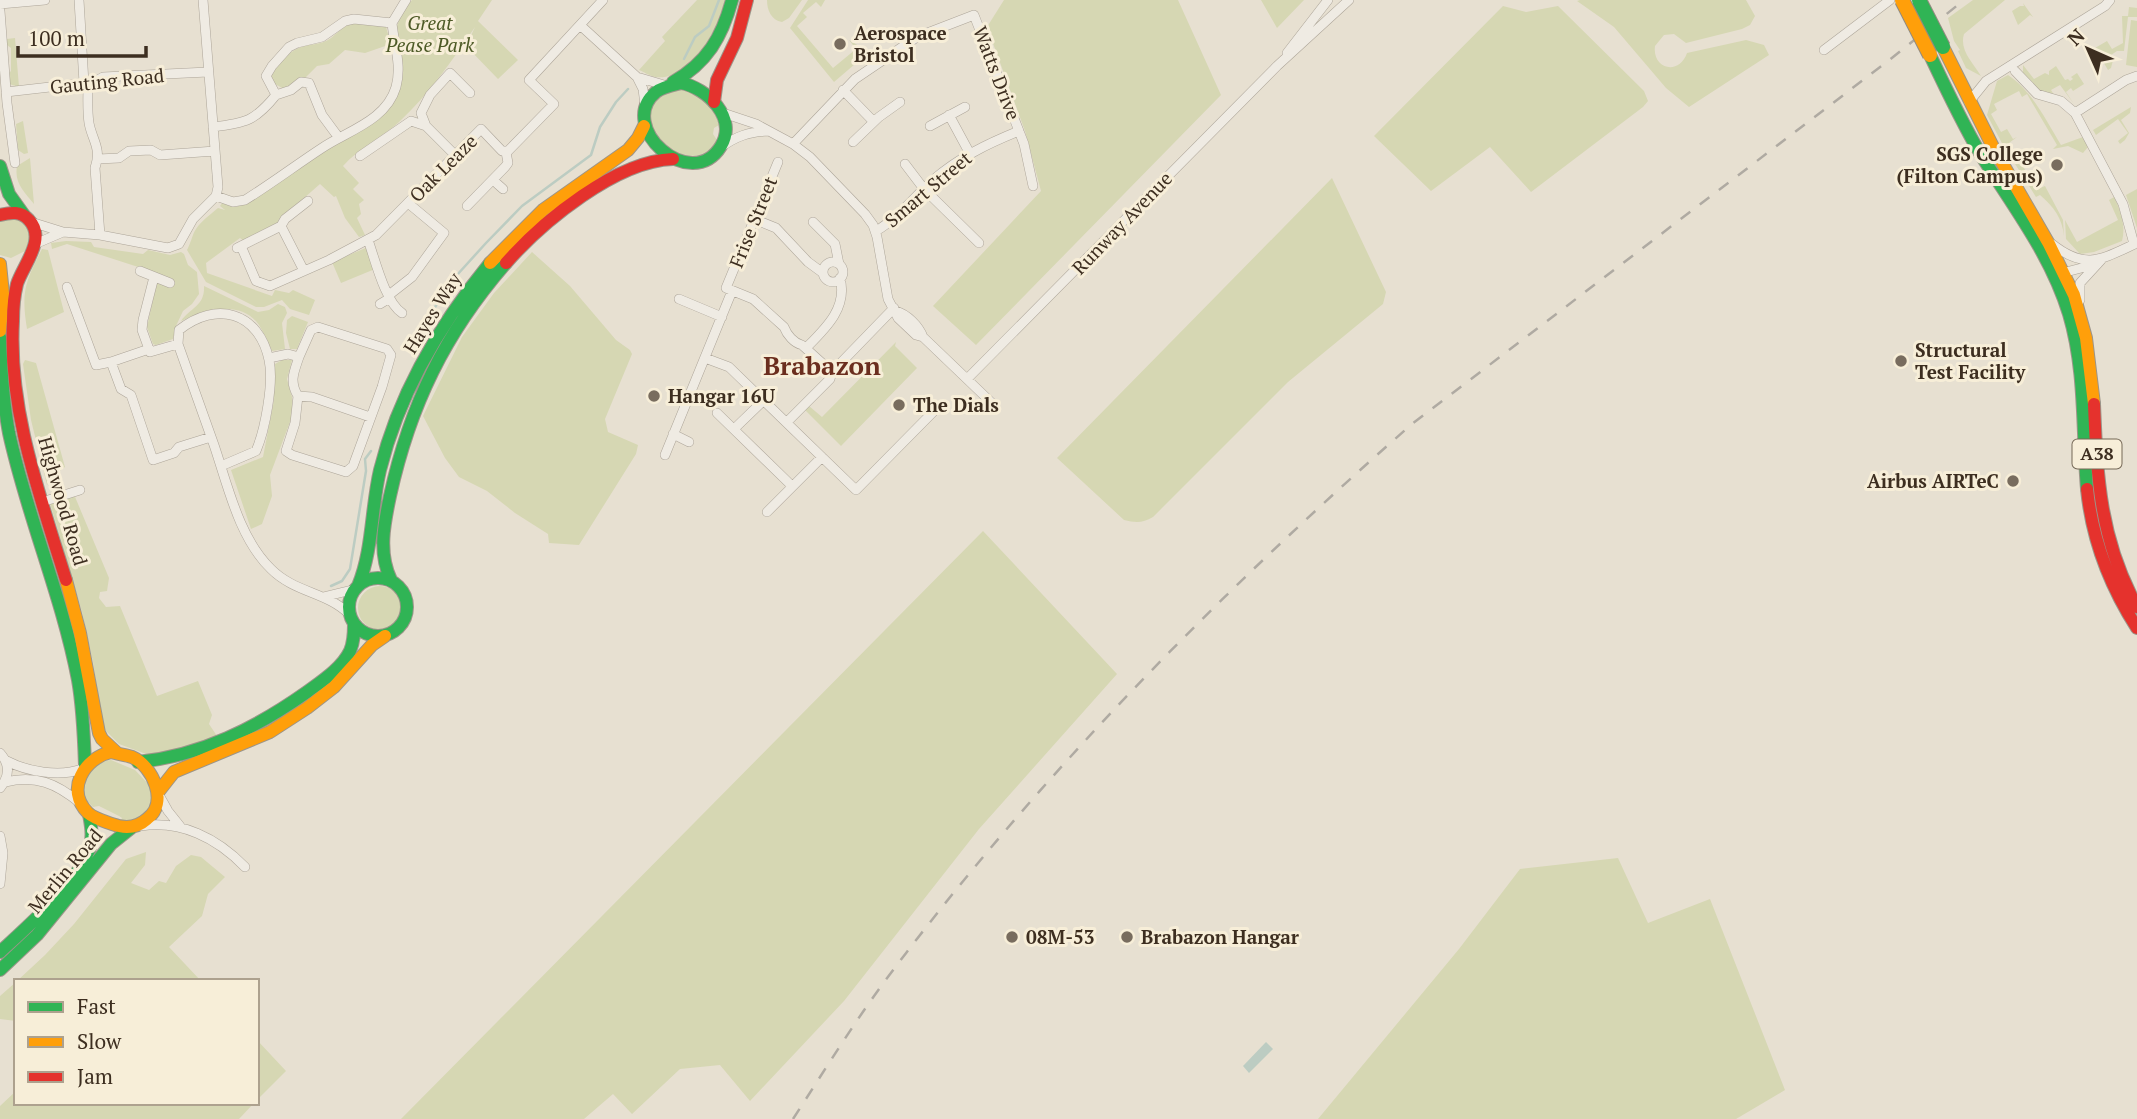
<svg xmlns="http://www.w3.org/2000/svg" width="2137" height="1119" font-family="'PT Serif',serif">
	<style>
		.green { fill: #d6d7b3 }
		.water { fill: #bcccc2 }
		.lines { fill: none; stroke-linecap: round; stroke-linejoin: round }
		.stream { stroke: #bcccc2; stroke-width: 2.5 }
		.street-casing { stroke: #ada599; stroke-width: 10 }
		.fast-casing { stroke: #9c958a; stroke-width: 14 }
		.slow-casing { stroke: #9c958a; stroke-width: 14 }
		.jam-casing { stroke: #9c958a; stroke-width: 14 }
		.street { stroke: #efebe3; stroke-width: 9 }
		.fast { stroke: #30b455; stroke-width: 12 }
		.slow { stroke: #ff9f0a; stroke-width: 12 }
		.jam { stroke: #e5322d; stroke-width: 12 }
		.rail { stroke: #afaaa2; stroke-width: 2.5; stroke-dasharray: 12 12; stroke-linecap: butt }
		.fast-bridge-casing { stroke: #928b80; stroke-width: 16; stroke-linecap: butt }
		.slow-bridge-casing { stroke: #928b80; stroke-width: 16; stroke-linecap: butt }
		.fast-bridge { stroke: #30b455; stroke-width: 14 }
		.slow-bridge { stroke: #ff9f0a; stroke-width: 14 }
		.poi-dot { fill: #786c5e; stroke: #f7eed8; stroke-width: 2.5 }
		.labels { text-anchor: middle; stroke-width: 6; stroke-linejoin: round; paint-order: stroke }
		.shield { fill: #f7eed8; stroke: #756857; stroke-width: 2 }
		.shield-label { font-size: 18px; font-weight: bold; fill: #3d2e20 }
		.park-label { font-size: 19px; font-style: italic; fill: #4d5a26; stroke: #f7eed8 }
		.poi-label { font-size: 19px; font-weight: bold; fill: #3d2e20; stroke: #f7eed8; text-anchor: start }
		.street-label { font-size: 19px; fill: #3d2e20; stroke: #f7eed8 }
		.district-label { font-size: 26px; font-weight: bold; fill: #6b2e1e; stroke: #f7eed8 }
	</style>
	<rect width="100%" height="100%" fill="#e7e0d1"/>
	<!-- green -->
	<path class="green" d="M 412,0 L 492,0 L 478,21 L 518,60 L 498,79 L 466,46 L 475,27 C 452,61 429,94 399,122 C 382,138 359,148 343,166 L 359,183 L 353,189 L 364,200 L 359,204 L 361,214 L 357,218 L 365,235 L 359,237 L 345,218 L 336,196 L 334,197 L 320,184 L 279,220 L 275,226 L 245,242 L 240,238 L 206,263 L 207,273 L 272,296 L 275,290 L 289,293 L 293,290 L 315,300 L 309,315 L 290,309 L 282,300 L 264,307 L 256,307 L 206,282 L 187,250 C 191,243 192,235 196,229 C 201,221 211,214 218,208 L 225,210 L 220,206 L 223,202 L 236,207 L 244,204 L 305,165 L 307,161 L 394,98 C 395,66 387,24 412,0 Z
		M 697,0 L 725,0 C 718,28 692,82 655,77 C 650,76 644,72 639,70 L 665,41 L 662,37 Z
		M 767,0 L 802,0 L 789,18 L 782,22 C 771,20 767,10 767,0 Z
		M 808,0 L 825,0 L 821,7 L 816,2 L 803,13 L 807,17 L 797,26 L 833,68 L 856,49 L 849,40 L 869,52 L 834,82 L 790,28 Z
		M 1004,0 L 1178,0 L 1221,95 L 976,345 L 933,306 L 1041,191 L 1025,131 L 987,27 Z
		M 1261,0 L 1304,0 L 1277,28 Z
		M 1580,0 L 1746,0 L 1755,16 L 1750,25 L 1742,29 L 1686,43 L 1674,34 L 1664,35 L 1655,46 C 1652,69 1679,76 1687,53 L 1746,40 L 1764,45 L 1769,55 L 1689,107 L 1666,88 L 1614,27 L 1577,1 Z
		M 1973,0 L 2005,0 L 1964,34 C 1959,50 1973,63 1981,76 L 1966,68 L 1958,51 L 1960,50 L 1954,41 L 1948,18 Z
		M 2023,3 L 2033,17 L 2030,15 L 2018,25 L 2012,11 L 2020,6 L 2024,6 Z
		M 1503,6 L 1526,12 L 1558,6 L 1644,91 L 1648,101 L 1643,107 L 1531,192 L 1490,147 L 1431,191 L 1374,136 Z
		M 2129,7 L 2137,8 L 2137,17 L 2128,17 L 2124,51 L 2117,51 L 2111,55 L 2113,60 L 2111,68 L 2108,70 L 2095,48 L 2107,41 L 2112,49 L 2123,43 L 2122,16 L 2128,16 Z
		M 2131,20 L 2137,21 L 2137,67 L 2126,65 Z
		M 355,23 L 386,27 L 391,44 L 365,53 L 345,50 L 329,64 L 317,66 L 304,79 L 298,80 L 284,89 L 275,84 L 270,78 C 273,66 290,51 301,47 C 309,44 320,45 328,40 C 338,34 342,25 355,23 Z
		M 15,38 L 19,87 L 9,84 L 8,74 L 11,71 L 11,48 L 7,45 L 7,39 Z
		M 2023,65 L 2034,79 L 2045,73 L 2049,75 L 2049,71 L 2056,66 L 2065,80 L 2068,79 L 2070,81 L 2073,79 L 2071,77 L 2077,73 L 2084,84 L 2073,91 L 2071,88 L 2066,92 L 2074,104 L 2060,85 L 2051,90 L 2054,95 L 2041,93 L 2023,74 Z
		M 2008,75 C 2032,91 2046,120 2061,145 L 2083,137 L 2088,147 L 2083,153 L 2068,146 L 2053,149 L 2057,145 L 2027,94 L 2022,97 L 2019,91 L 1994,104 L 1997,110 L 1991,114 L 2001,132 L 2007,129 L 2013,139 L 2017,137 L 2009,143 L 2027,173 L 2032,171 L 2035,177 L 2039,175 L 2041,179 L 2037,181 L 2040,188 L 2045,186 L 2063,220 L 2064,236 C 2062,218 2054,207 2040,195 L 2036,197 L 2003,145 L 1987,115 L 1997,81 Z
		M 679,88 C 698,93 715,106 719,125 L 714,128 L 713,134 L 717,140 C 692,186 620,120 663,93 C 667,91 674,90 679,88 Z
		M 2131,107 L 2130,113 L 2121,120 L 2129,133 L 2125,140 L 2120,144 L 2118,141 L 2128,133 L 2118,119 L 2096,135 L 2093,130 Z
		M 23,121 L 28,153 L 24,154 L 18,150 L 16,124 Z
		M 30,158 L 34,204 C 24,191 14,183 17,166 Z
		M 1332,178 L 1386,292 L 1383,304 L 1288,382 L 1153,517 C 1143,523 1136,523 1124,520 L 1057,458 Z
		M 2137,189 L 2137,228 L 2126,195 Z
		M 2114,197 C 2121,211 2126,226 2122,241 L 2094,252 L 2080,254 L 2066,239 L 2065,220 L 2077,242 L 2118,220 L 2109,200 Z
		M 7,217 C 20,220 28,222 30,237 L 25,251 L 11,258 L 0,255 L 0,219 Z
		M 66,241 L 91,242 L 94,247 L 143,254 L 148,250 L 170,255 L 181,252 L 184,254 L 188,265 L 197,272 L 199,294 L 192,304 L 183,311 L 176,326 L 173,339 L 156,345 L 153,344 L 147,327 L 157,281 L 166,276 L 67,244 L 52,249 L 51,243 Z
		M 368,247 L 375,269 L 341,283 L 332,262 Z
		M 42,249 L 48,250 L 64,312 L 27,329 C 21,292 25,282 42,249 Z
		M 532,252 L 570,286 L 616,340 L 630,350 L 632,354 L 605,419 L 608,432 L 638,445 L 636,454 L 579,545 L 549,543 L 548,534 L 515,513 L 487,491 L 459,477 L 445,458 L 423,416 L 462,337 L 494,293 Z
		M 204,286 L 258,312 L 269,310 L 278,304 L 285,307 L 287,313 L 282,323 L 285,349 L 272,351 C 268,343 264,333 259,325 C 240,298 205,311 181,321 C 191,307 205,306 204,286 Z
		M 292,316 L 308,322 L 297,349 L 290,349 L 286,333 L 287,320 Z
		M 896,342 L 895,346 L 917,368 L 841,446 L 805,410 L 809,406 L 822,417 Z
		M 25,360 L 36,363 L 65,467 L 55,474 L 47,485 L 31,420 L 23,364 Z
		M 282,360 L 292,360 L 287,379 L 292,397 L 293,414 L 270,475 L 272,496 L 262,524 L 251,529 L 231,470 L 263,457 L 274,400 L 272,386 L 275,364 Z
		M 73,492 L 109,578 L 107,591 L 100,592 L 99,598 L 106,607 L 120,606 L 157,696 L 198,681 L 212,715 L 209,724 L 217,736 L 170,752 L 149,755 L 119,744 L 103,728 L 93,662 L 82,612 L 49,500 Z
		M 983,531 L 1117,674 L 979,829 L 844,1001 L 750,1101 L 720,1065 L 680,1069 L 632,1114 L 613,1094 L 584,1119 L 401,1119 Z
		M358 608a22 22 0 1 1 44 0a22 22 0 1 1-44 0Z
		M 111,760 L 135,770 L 153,789 C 155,814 142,819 120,822 L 122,818 L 119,816 L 99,806 L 93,807 C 72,789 86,763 111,760 Z
		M 146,852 L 145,865 L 131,883 L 149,890 L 159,881 L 166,883 L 176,866 L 191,855 L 201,857 L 225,877 L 208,894 L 202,916 L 169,947 L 201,981 L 17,981 L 45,955 L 74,924 L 126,859 Z
		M 1618,858 L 1648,923 L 1710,899 L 1785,1090 L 1736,1119 L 1318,1119 L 1459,949 L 1520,869 Z
		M 16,982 L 16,1021 L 0,1019 L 0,996 Z
		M 257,1040 L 286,1071 L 257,1100 Z
		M 16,1091 L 16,1103 L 254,1103 L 239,1119 L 0,1119 L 0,1106 Z"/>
	<!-- water -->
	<path class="water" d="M 1266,1042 L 1273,1049 L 1249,1073 L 1243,1066 Z"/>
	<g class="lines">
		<!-- stream -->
		<path class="stream" d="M 684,59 L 695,37 L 709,26 L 719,0
			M 413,345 L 433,310 L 457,275 L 486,243 L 522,206 L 591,155 L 600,127 L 616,102 L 628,89
			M 331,586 L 342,581 L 350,569 L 366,471 L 365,459 L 371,451"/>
		<defs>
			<path id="street" d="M 79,0 L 84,83
				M 0,4 L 45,0
				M 0,11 L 7,103 L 15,163
				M 580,25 L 637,77 L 664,85
				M 1824,50 L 1890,0
				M 1287,53 L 1328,0
				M 2015,71 L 2037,94 L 2061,101 L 2075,113 L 2123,204 L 2134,244
				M 637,77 L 643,89 L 645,105
				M 88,83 C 88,96 87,110 89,123 C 92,140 102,148 95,168 L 100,235
				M 843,90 L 873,121
				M 6,92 L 94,82 L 103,77 L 208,72
				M 1969,102 L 1986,81 L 2105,6 L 2110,0
				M 723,113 L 756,124 L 793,144 L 810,157 L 865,214 L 873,225 L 877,237 L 888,299 L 898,318 L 916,335 L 923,337
				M 2075,113 L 2126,80 L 2137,76
				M 949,115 L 969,152
				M 426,126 L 421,113 L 430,95 L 450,73 L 470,93
				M 930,126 L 965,107
				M 213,127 C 246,123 255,121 276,95
				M 339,138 L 322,115 L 309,83 L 301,82 L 291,90 L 276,95 L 266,76 L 272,66 L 289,47 L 297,43 L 322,37 L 345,21 L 354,19 L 392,23
				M 853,142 L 879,117 L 900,102
				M 793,144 L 855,79 L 917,37 L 974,15 L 1024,144 L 1033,186
				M 720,148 C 736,136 749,132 768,131
				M 360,156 L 411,121 L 426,126 L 455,155
				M 98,159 L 119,158 L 129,151 L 151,150 L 160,155 L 215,151
				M 778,162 L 726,288 L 753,299 L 784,327 C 787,335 794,343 802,345 L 832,372
				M 905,164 L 924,189 L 979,243
				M 493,180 L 503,189
				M 216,196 L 233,202 L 245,200 C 271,184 296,165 322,148 C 347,131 386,121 396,87 C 402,65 394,45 392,23 L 406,0
				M 467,206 L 505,167 L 508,163 L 506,152
				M 754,219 L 776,228 L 808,262 L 823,273
				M 31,222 L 63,232 L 100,235 L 168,248 L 179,244 L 193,219 L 216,196 L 218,187 L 203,0
				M 813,222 L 835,244 L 839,264
				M 281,226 L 285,219 L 308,201
				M 876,231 C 898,218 914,197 933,180 C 960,157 987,144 1019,131
				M 368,240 C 375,259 385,302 402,313
				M 35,244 L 63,232
				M 2052,244 C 2086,271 2102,259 2137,243
				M 241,246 L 256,281 L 270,286 L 329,260 L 376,235 L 481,129 L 502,151 L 508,151 L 554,104 L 529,80 L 603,0
				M 237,248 L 281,226 L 304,271
				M823 272a10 10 0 1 1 20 0a10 10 0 1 1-20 0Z
				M 140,271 L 170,283
				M 2062,273 L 2093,265
				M 154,277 L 143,320 L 142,330 L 150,352 L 178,344
				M 67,287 L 96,365 L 111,362 L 149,349
				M 389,295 L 412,277 L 444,233 L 408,203
				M 679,299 L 722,317
				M 2080,300 L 2080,283 L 2102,259
				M 380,304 L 390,298
				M 896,311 C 907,314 919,326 923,337 L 994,405
				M 806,348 C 825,329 848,308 840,278
				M 269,358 L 288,354 L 299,357 C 294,372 289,381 298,396
				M 705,358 L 729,367 L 856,490 L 936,409
				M 111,362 L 121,389 L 131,395 L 153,460 L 174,453 L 179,447 L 211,437
				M 967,379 L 1277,66 L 1349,0
				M 298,396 L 295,423 L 286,451 L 292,455 L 346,472 L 353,466 L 382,387 L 391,355 L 387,349 L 318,327 L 311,330 L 299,357
				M 298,396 L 312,397 L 370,417
				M 717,413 L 792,486
				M 787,422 L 830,379 L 832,372 L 894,308
				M 734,429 L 764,400
				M 673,434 L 689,442
				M 665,455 L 732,291
				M 221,466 L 256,451 C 265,430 274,383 269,360 C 259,312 216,300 179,330 L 178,344 C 190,377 202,411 214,445 C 228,486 239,538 271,569 C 295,593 327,592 349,614
				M 42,502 L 80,490
				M 767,512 L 822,457
				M 323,597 L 356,589
				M 0,753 C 10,764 10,776 0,788
				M 7,761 C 28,772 60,777 82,769
				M 5,782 C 36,775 56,783 80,803
				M 159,795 L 168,811 L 180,826
				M 141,826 C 181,820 217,838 245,867
				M 0,836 L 3,853 L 0,884"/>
			<path id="fast" d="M 1930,55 C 1946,89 1962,123 1981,155 C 2013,206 2051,255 2069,314 C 2086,371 2082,430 2087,489
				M 673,82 C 707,63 722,37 732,0
				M 681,83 C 707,88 738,118 721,146 C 691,195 615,126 656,92 C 662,87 673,85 681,83 Z
				M 0,166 L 9,194 L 24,215
				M 0,337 C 1,369 3,401 9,433 C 27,516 62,596 78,680 C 83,708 84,736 85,765
				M349 607a29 29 0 1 1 58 0a29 29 0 1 1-58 0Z
				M 391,580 C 378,553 384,524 390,496 C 410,405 445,333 506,263
				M 358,586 C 373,550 371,508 380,470 C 399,393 440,324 490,263
				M 138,762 C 201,756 256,728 307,692 C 322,681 342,668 350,651 C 354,642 354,633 354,624
				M 0,952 C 27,927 79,882 90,847 C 93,836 91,825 89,814
				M 0,970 L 37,935 L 111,844 L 131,828"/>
			<path id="slow" d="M 1943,47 L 1993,147 L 2049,244 L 2074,295 L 2086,338 L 2094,404
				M 490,263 L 543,210 L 628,150 L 638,138 L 644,126
				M 0,264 L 3,294 L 0,331
				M 66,580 L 80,633 L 99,733 L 102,739 L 117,753
				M 111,752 C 118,754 126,755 132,757 C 153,766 169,803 147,819 C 137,828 125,829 112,824 C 104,821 95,819 88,813 C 65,790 84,758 111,752 Z
				M 159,791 L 174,772 L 270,732 L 307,708 L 334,687 L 372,645 L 385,636"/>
			<path id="jam" d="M 714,102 L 717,80 L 737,38 L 747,0
				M 0,215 C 11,212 21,211 29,220 C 47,239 23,265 17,284 C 14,296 13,309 13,321 C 8,410 40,496 66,580
				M 506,263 C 543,221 616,161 673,159
				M 2094,404 C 2097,478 2100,540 2137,607
				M 2087,489 C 2092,539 2110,586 2137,628"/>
		</defs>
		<!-- street casing -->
		<use href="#street" class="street-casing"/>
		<!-- fast casing -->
		<use href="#fast" class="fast-casing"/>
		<!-- slow casing -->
		<use href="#slow" class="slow-casing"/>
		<!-- jam casing -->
		<use href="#jam" class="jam-casing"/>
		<!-- street -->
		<use href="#street" class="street"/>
		<!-- fast -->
		<use href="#fast" class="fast"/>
		<!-- slow -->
		<use href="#slow" class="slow"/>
		<!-- jam -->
		<use href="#jam" class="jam"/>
		<!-- rail -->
		<path class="rail" d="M 793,1119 C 828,1065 861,1011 900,961 C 1050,764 1226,587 1412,424 L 1888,61 L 1964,0"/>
		<defs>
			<path id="fast-bridge" d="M 1919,0 L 1943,47"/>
			<path id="slow-bridge" d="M 1902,0 L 1930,55"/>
		</defs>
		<!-- fast-bridge casing -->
		<use href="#fast-bridge" class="fast-bridge-casing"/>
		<!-- slow-bridge casing -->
		<use href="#slow-bridge" class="slow-bridge-casing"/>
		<!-- fast-bridge -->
		<use href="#fast-bridge" class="fast-bridge"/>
		<!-- slow-bridge -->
		<use href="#slow-bridge" class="slow-bridge"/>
	</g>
	<!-- markers -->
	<g class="poi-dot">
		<circle cx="840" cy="44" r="7"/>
		<circle cx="2057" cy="165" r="7"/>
		<circle cx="1901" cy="361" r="7"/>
		<circle cx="654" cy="396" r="7"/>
		<circle cx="899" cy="405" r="7"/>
		<circle cx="2013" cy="481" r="7"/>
		<circle cx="1012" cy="937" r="7"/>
		<circle cx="1127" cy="937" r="7"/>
	</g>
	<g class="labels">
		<!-- shield labels -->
		<rect class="shield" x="2072.5" y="439.5" width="49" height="29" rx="5"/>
		<g class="shield-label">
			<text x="2097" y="460">A38</text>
		</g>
		<!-- park labels -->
		<g class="park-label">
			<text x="430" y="30">Great<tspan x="430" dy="22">Pease Park</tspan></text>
		</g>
		<!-- poi labels -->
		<g class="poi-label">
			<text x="854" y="40">Aerospace<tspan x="854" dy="22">Bristol</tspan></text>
			<text x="2043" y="161" text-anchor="end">SGS College<tspan x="2043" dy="22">(Filton Campus)</tspan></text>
			<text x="1915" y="357">Structural<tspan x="1915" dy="22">Test Facility</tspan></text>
			<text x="668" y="403">Hangar 16U</text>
			<text x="913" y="412">The Dials</text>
			<text x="1999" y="488" text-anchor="end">Airbus AIRTeC</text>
			<text x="1026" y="944">08M-53</text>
			<text x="1141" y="944">Brabazon Hangar</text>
		</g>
		<!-- street labels -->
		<g class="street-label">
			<text transform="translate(997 73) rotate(69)" y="7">Watts Drive</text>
			<text transform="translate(107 81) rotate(-6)" y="7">Gauting Road</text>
			<text transform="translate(443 168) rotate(-45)" y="7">Oak Leaze</text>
			<text transform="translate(928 189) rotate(-40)" y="7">Smart Street</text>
			<text transform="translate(753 222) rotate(-68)" y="7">Frise Street</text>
			<text transform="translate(1122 223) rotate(-46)" y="7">Runway Avenue</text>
			<text transform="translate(432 313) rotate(-58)" y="7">Hayes Way</text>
			<text transform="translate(63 501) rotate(74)" y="7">Highwood Road</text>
			<text transform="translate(65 871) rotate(-50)" y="7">Merlin Road</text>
		</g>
		<!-- district labels -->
		<g class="district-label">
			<text x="822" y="375">Brabazon</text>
		</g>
	</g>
	<!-- legend -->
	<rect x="14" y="979" width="245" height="126" fill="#f7eed8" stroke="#ada18e" stroke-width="2"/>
	<rect x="28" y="1002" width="35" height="10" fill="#30b455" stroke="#ada18e" stroke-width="2"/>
	<text x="77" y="1014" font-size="21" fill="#3d2e20">Fast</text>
	<rect x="28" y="1037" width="35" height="10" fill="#ff9f0a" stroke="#ada18e" stroke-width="2"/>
	<text x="77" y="1049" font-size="21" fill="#3d2e20">Slow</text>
	<rect x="28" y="1072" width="35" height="10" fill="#e5322d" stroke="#ada18e" stroke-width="2"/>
	<text x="77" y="1084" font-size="21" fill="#3d2e20">Jam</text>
	<!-- north arrow -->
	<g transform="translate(2088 49) rotate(315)" stroke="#f7eed8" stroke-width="5" paint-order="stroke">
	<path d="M0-5L12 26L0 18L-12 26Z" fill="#3d2e20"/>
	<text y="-10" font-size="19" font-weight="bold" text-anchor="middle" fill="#3d2e20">N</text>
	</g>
	<!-- scale -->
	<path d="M18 46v10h128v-10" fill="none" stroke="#3d2e20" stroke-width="3.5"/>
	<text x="28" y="46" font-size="21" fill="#3d2e20" stroke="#f7eed8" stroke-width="5" paint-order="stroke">100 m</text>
</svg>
